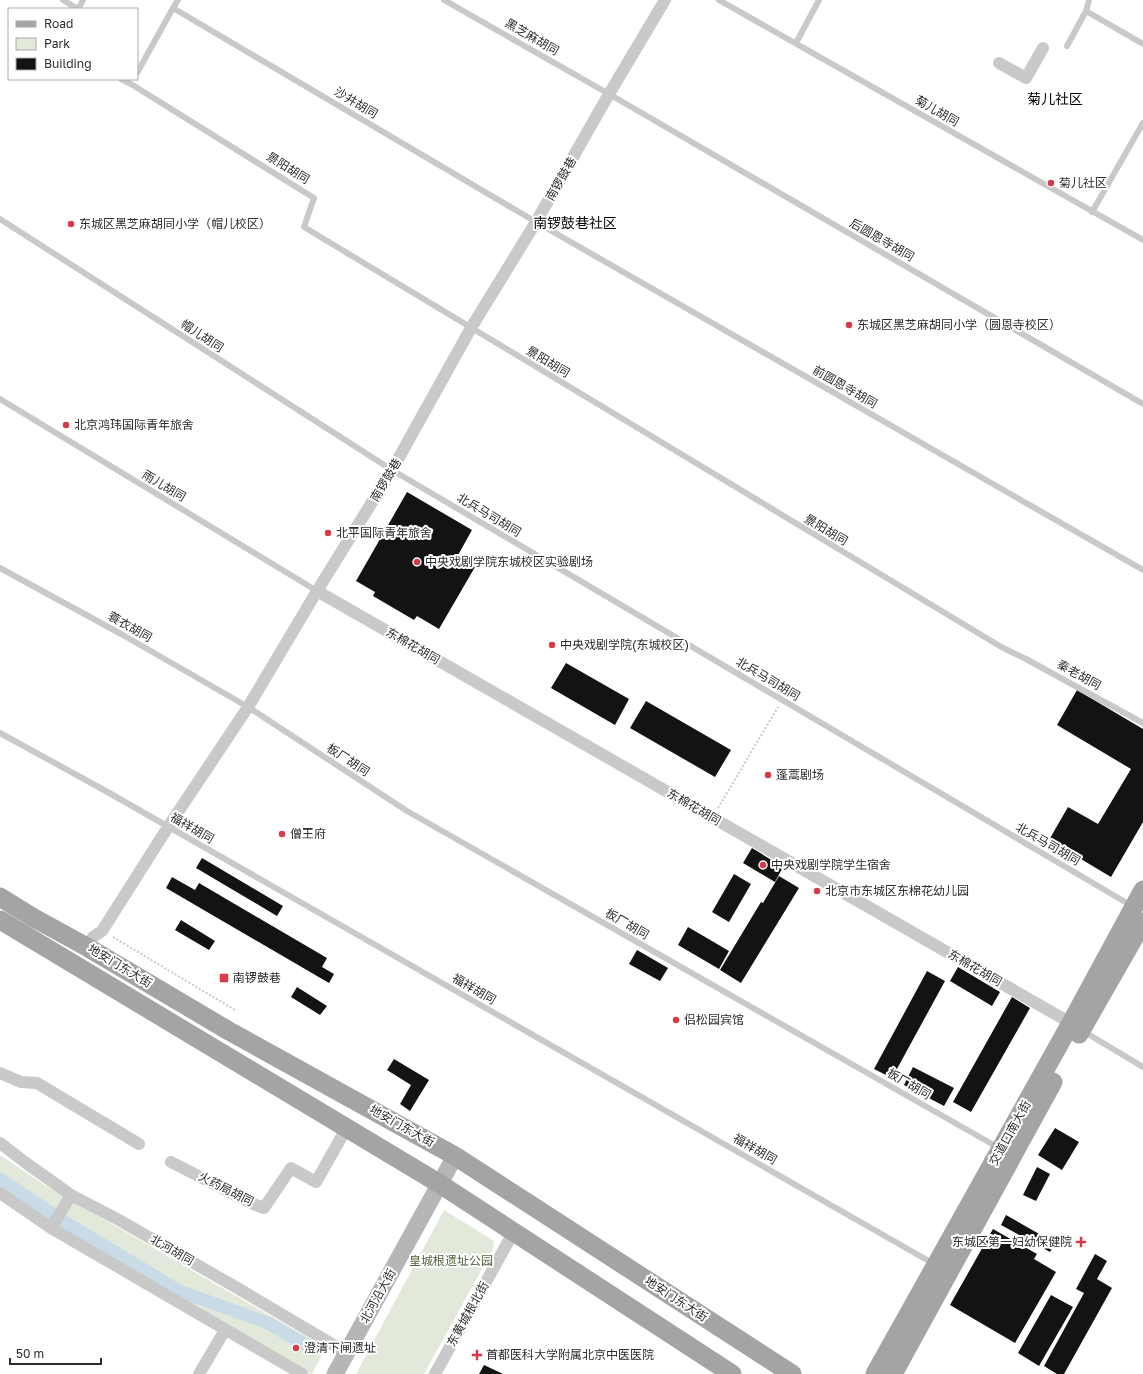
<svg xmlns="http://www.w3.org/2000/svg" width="1143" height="1374" font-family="'Golos Text','Noto Sans SC',sans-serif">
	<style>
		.green { fill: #e2e9da }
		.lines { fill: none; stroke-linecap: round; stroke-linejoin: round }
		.canal { stroke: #c8dbe7; stroke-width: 13 }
		.building { fill: #131313 }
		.path { stroke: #c9c9c9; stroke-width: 2; stroke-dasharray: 2 2; stroke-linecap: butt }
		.lane { stroke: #c9c9c9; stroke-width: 6 }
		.street { stroke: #c9c9c9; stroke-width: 12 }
		.secondary { stroke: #b6b6b6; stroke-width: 17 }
		.primary { stroke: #a4a4a4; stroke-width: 19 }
		.poi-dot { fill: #d63b48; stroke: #fff; stroke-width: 1.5 }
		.labels { text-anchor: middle; stroke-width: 4; stroke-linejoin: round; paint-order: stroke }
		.street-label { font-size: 12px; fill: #2c2c2c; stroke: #fff }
		.poi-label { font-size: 12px; fill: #2c2c2c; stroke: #fff; text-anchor: start }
		.park-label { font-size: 12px; fill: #50643e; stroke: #fff }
		.quarter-label { font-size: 14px; fill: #000; stroke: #fff }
	</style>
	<rect width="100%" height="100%" fill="#fff"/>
	<!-- green -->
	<path class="green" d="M 0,1155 L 43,1184 L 326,1348 L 312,1374 L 310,1374 L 40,1217 L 0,1190 Z
		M 444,1210 L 494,1241 L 493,1249 L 424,1374 L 356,1374 Z"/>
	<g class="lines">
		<!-- canal -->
		<path class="canal" d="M 0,1179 L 60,1219 L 179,1291 L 268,1323 L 310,1347"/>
	</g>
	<!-- building -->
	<path class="building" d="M 407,492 L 472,530 L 457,557 L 475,567 L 439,629 L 417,616 L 414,620 L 373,596 L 375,592 L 356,581 Z
		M 566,663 L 629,699 L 615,725 L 551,688 Z
		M 1077,690 L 1143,729 L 1143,822 L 1111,877 L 1049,840 L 1068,807 L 1098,824 L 1131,769 L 1057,725 Z
		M 646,701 L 731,750 L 715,777 L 630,728 Z
		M 752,848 L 783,867 L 775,882 L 743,863 Z
		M 202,858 L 283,906 L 277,916 L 196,868 Z
		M 734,874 L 751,884 L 729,922 L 712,912 Z
		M 779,876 L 799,888 L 741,983 L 720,970 L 761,902 L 763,903 Z
		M 172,877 L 195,890 L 199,883 L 327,958 L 322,967 L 334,974 L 329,983 L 166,888 Z
		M 181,920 L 215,941 L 209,950 L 175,930 Z
		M 688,927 L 729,951 L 719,969 L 678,945 Z
		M 637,950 L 668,968 L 660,981 L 629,964 Z
		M 958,967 L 1000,992 L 992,1006 L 950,981 Z
		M 927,971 L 945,981 L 892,1078 L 874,1069 Z
		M 297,987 L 327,1006 L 320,1015 L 291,997 Z
		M 1012,997 L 1030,1008 L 971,1112 L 953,1102 Z
		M 394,1059 L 429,1080 L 410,1111 L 400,1104 L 411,1085 L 387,1070 Z
		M 913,1067 L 954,1088 L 944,1106 L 904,1085 Z
		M 1055,1128 L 1079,1142 L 1062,1170 L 1038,1155 Z
		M 1037,1167 L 1050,1174 L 1036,1201 L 1023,1195 Z
		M 1006,1215 L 1055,1243 L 1050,1252 L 1001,1225 Z
		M 993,1229 L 1037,1254 L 1034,1259 L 1056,1272 L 1015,1343 L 950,1305 Z
		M 1095,1254 L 1107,1261 L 1097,1279 L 1112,1288 L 1064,1374 L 1057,1374 L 1044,1366 L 1084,1293 L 1076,1289 Z
		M 1051,1295 L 1073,1307 L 1039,1366 L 1018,1353 Z
		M 484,1365 L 503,1374 L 479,1374 Z"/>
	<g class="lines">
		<!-- path -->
		<path class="path" d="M 718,808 L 778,707
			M 113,937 L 235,1010"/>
		<!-- lane -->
		<path class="lane" d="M 63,0 L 78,9
			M 178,0 L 173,8 L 536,222 L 1143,570
			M 444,0 L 609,94 L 1143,404
			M 719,0 L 1143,240
			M 1089,0 L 1086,11 L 1143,44
			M 78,9 L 83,0
			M 796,43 L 819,0
			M 1067,46 L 1086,11
			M 137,73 L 173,8
			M 121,79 L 131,84 L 314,198 L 304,227 L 1003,648 L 1026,659 L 1143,723
			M 1092,212 L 1143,123
			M 0,219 L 392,470 L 1132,906
			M 0,399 L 317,591
			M 0,568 L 123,635 L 248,707 L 407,811 L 999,1148
			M 0,733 L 104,790 L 934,1264
			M 1083,1031 L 1143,1067"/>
		<!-- street -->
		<path class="street" d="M 999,63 L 1026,78 L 1043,48
			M 317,591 L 1076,1026
			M 87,947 L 93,937 L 102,931 L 168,827 L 248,707 L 317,591 L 392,470 L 471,328 L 536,222 L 609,94 L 665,0
			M 0,1073 L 21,1082 L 37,1083 L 139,1144
			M 0,1143 L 26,1163 L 71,1195 L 119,1220 L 239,1289 L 347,1353
			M 171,1162 L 253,1204 L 264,1208 L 291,1168 L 316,1182 L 346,1129
			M 0,1193 L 51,1228 L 302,1374
			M 51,1228 L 71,1195
			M 199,1374 L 225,1330
			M 435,1374 L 513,1233"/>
		<!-- secondary -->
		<path class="secondary" d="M 335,1374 L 455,1156"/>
		<!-- primary -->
		<path class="primary" d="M 0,897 L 34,918 L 87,947 L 229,1031 L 455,1156 L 792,1374
			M 0,920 L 440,1184 L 732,1374
			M 1079,1034 L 1143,922
			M 875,1374 L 1071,1023 L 1143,890
			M 893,1374 L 1053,1082"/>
	</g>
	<!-- markers -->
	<g class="poi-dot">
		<circle cx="1051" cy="183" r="4"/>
		<circle cx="71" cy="224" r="4"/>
		<circle cx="849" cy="325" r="4"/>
		<circle cx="66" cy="425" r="4"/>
		<circle cx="328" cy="533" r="4"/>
		<circle cx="417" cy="562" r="4"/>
		<circle cx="552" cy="645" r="4"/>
		<circle cx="768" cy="775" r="4"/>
		<circle cx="282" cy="834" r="4"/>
		<circle cx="763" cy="865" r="4"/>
		<circle cx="817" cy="891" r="4"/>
		<rect x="219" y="973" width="10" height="10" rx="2"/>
		<circle cx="676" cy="1020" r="4"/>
		<path d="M1079 1236h4v4h4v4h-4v4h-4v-4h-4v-4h4z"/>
		<circle cx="296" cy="1348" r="4"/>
		<path d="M475 1349h4v4h4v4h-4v4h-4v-4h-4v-4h4z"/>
	</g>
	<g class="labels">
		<!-- street labels -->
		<g class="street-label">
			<text transform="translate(532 37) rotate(30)" y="4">黑芝麻胡同</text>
			<text transform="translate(356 103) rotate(31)" y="4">沙井胡同</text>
			<text transform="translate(937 111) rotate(30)" y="4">菊儿胡同</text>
			<text transform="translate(288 168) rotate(32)" y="4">景阳胡同</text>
			<text transform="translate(561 179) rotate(-60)" y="4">南锣鼓巷</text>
			<text transform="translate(882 240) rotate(30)" y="4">后圆恩寺胡同</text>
			<text transform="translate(202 336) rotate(33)" y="4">帽儿胡同</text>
			<text transform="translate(548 362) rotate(31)" y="4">景阳胡同</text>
			<text transform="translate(845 387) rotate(30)" y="4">前圆恩寺胡同</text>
			<text transform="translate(386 480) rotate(-59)" y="4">南锣鼓巷</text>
			<text transform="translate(164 486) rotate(31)" y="4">雨儿胡同</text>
			<text transform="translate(489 515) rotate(31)" y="4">北兵马司胡同</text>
			<text transform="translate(826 530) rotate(31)" y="4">景阳胡同</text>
			<text transform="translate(130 627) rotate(29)" y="4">蓑衣胡同</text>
			<text transform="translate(413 646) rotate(30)" y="4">东棉花胡同</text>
			<text transform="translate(1079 675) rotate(29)" y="4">秦老胡同</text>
			<text transform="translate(768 679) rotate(31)" y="4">北兵马司胡同</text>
			<text transform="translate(348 760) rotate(33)" y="4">板厂胡同</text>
			<text transform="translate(694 807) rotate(30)" y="4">东棉花胡同</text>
			<text transform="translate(192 828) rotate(30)" y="4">福祥胡同</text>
			<text transform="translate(1048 844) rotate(30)" y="4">北兵马司胡同</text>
			<text transform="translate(627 924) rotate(30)" y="4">板厂胡同</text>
			<text transform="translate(120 966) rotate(31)" y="4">地安门东大街</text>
			<text transform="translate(975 968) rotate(30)" y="4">东棉花胡同</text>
			<text transform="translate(474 989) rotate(30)" y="4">福祥胡同</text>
			<text transform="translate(909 1084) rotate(30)" y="4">板厂胡同</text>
			<text transform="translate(402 1126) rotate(29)" y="4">地安门东大街</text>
			<text transform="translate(1010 1133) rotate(-61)" y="4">交道口南大街</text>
			<text transform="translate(755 1149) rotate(30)" y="4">福祥胡同</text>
			<text transform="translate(226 1189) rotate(27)" y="4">火药局胡同</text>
			<text transform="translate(172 1250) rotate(30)" y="4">北河胡同</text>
			<text transform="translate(378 1296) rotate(-61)" y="4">北河沿大街</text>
			<text transform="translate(676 1299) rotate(33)" y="4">地安门东大街</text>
			<text transform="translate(468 1314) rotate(-61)" y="4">东黄城根北街</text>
		</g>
		<!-- poi labels -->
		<g class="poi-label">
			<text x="1059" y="187">菊儿社区</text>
			<text x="79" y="228">东城区黑芝麻胡同小学（帽儿校区）</text>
			<text x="857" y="329">东城区黑芝麻胡同小学（圆恩寺校区）</text>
			<text x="74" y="429">北京鸿玮国际青年旅舍</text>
			<text x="336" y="537">北平国际青年旅舍</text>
			<text x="425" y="566">中央戏剧学院东城校区实验剧场</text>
			<text x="560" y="649">中央戏剧学院(东城校区)</text>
			<text x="776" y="779">蓬蒿剧场</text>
			<text x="290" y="838">僧王府</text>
			<text x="771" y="869">中央戏剧学院学生宿舍</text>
			<text x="825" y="895">北京市东城区东棉花幼儿园</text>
			<text x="233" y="982">南锣鼓巷</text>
			<text x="684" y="1024">侣松园宾馆</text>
			<text x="1072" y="1246" text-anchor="end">东城区第一妇幼保健院</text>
			<text x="304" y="1352">澄清下闸遗址</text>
			<text x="486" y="1359">首都医科大学附属北京中医医院</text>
		</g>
		<!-- park labels -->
		<g class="park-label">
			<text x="451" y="1265">皇城根遗址公园</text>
		</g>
		<!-- quarter labels -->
		<g class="quarter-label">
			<text x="1055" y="104">菊儿社区</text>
			<text x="575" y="228">南锣鼓巷社区</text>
		</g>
	</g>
	<!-- legend -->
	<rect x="8" y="8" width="130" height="72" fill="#ffffff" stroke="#ababab"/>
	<rect x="16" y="21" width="20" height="6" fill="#a4a4a4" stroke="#ababab"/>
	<text x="44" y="28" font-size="12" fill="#2c2c2c">Road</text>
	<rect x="16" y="38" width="20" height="12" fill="#e2e9da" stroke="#ababab"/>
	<text x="44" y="48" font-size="12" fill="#2c2c2c">Park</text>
	<rect x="16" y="58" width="20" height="12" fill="#131313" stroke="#ababab"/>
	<text x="44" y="68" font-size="12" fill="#2c2c2c">Building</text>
	<!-- scale -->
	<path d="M10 1358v6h91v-6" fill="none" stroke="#2c2c2c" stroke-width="2"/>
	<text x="16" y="1358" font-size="12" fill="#2c2c2c" stroke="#ffffff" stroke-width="3" paint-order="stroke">50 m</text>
</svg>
